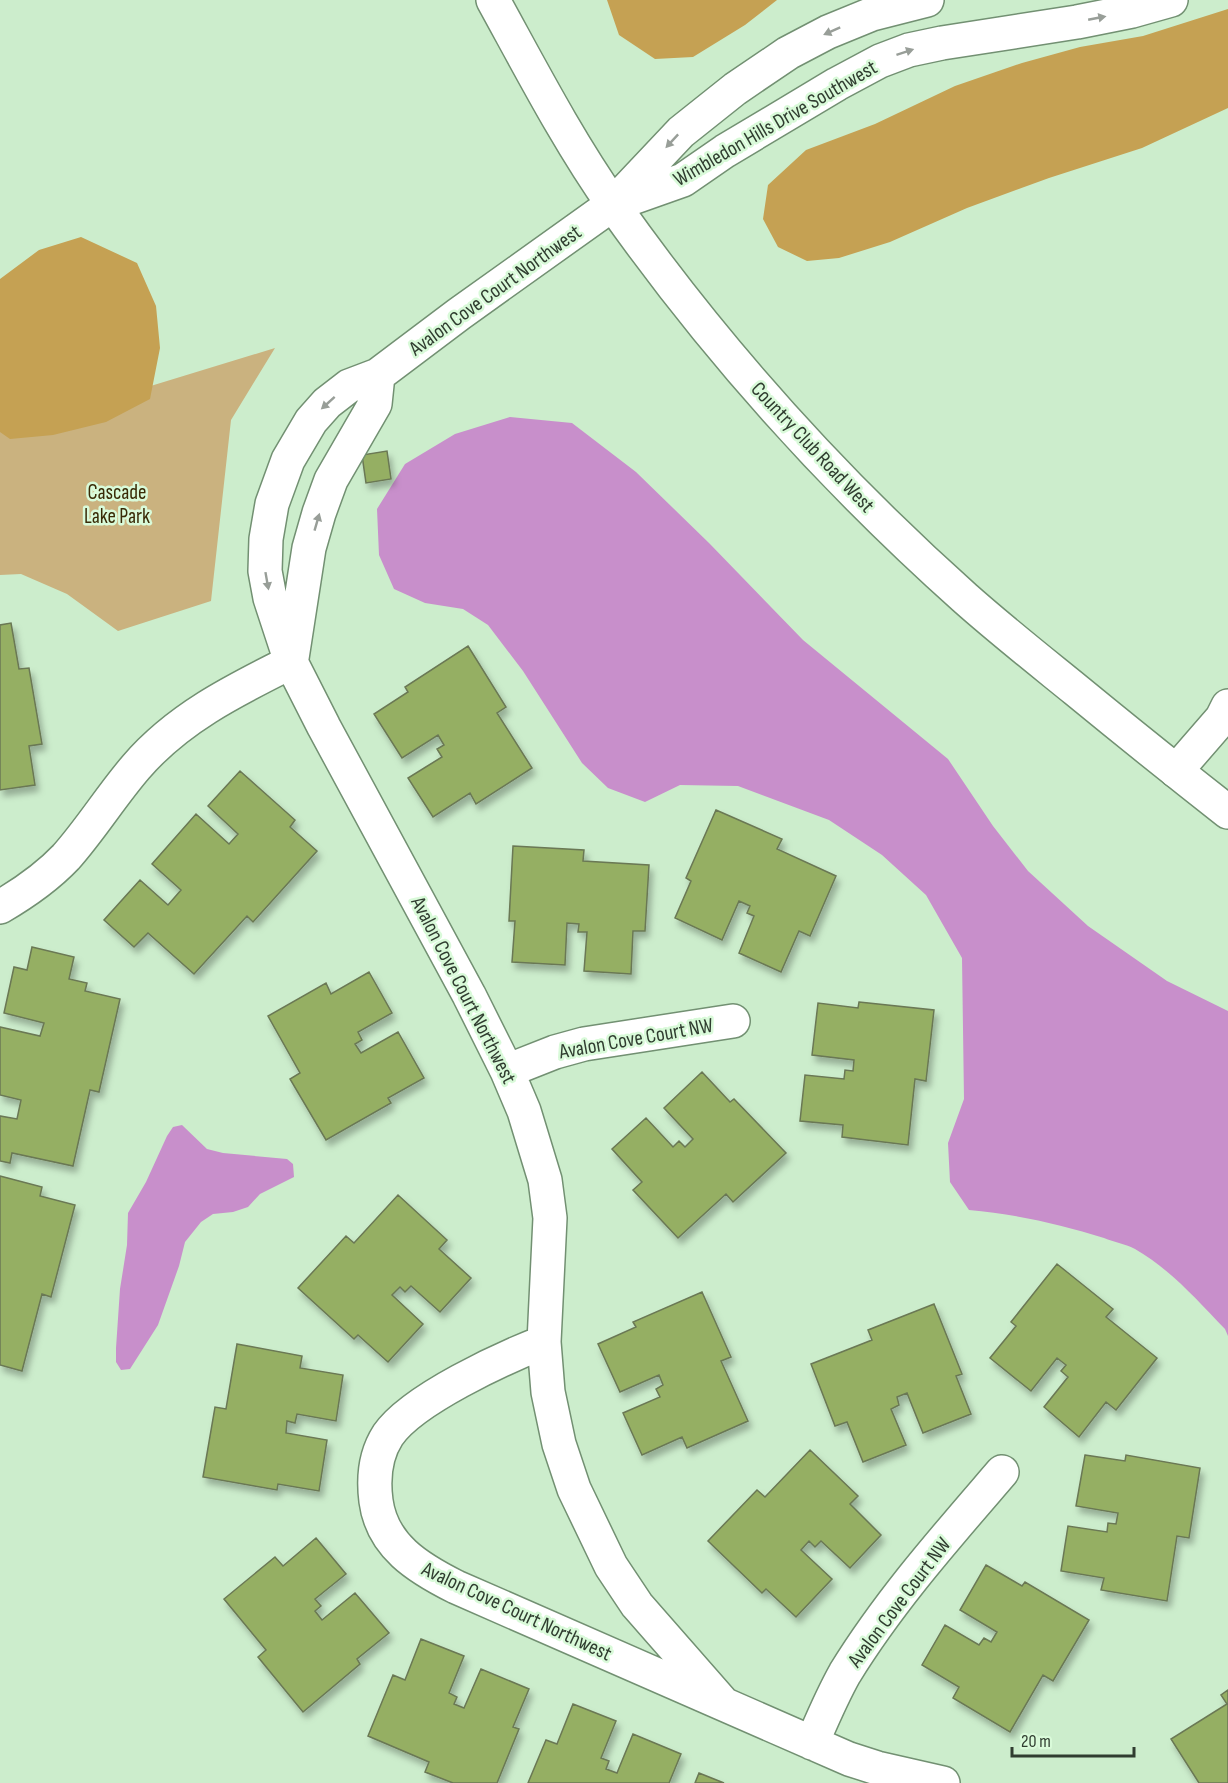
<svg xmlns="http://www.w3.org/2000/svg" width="1228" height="1783" font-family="'Sofia Sans Condensed',sans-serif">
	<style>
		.green { fill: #cab27f }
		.forest { fill: #c5a153 }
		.water { fill: #c88fcb }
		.building { fill: #95af64; stroke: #6a7854; stroke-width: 1.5; filter: url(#shadow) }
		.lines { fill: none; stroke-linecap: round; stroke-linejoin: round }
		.minor-casing { stroke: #729072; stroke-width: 36 }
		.secondary-casing { stroke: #729072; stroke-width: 36 }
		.minor { stroke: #fff; stroke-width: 33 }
		.secondary { stroke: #fff; stroke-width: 33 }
		.oneway { fill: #989e98 }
		.labels { text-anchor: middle; stroke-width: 5; stroke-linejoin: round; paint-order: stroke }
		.street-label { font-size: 21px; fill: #303d30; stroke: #d9fad9 }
		.park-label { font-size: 21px; fill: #392a06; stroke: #d9fad9 }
	</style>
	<defs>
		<filter id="shadow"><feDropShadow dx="3.5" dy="6" stdDeviation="3" flood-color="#0004"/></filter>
	</defs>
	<rect width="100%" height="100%" fill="#ccedcc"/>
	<!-- green -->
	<path class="green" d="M 275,348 L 231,420 L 211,601 L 118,631 L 67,594 L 21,574 L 0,575 L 0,373 L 20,426 Z"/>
	<!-- forest -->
	<path class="forest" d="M 607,0 L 777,0 L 745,25 L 693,57 L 655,59 L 619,35 Z
		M 1228,9 L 1228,108 L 1142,148 L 1049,178 L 967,208 L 890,242 L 839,258 L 807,261 L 778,247 L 763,219 L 768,185 L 806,150 L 875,124 L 955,86 L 1022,63 L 1080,47 L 1143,36 Z
		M 81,237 L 137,263 L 156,306 L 160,348 L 150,399 L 106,422 L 53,435 L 10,439 L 0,432 L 0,279 L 39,250 Z"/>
	<!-- water -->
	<path class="water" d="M 510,417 L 572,423 L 636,472 L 709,543 L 803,640 L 948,759 L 993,826 L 1028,871 L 1088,926 L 1167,981 L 1228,1011 L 1228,1336 L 1225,1329 C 1197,1300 1170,1269 1135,1249 C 1126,1244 1114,1242 1104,1238 C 1060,1224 1015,1214 969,1210 L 950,1182 L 948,1143 L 964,1099 L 962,958 L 926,895 L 882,855 L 829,820 L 738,786 L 680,785 L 645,802 L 608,788 L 582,763 L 523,671 L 488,625 L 463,609 L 425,603 L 394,589 L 379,555 L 377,509 L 405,464 L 455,434 Z
		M 182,1125 L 207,1149 L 223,1153 L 287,1159 L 293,1164 L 294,1177 L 260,1194 L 248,1207 L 233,1212 L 213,1214 L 201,1222 L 185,1242 L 179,1266 L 158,1325 L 130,1369 L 121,1370 L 116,1362 L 116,1348 L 120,1289 L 127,1245 L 128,1213 L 146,1182 L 167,1136 L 173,1127 Z"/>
	<!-- building -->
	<path class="building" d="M 387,451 L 391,479 L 366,483 L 362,455 Z
		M 11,623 L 19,669 L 29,668 L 42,744 L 29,746 L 35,785 L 0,790 L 0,625 Z
		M 468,646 L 506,707 L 497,713 L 532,768 L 476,804 L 470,793 L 433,817 L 408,778 L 442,757 L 437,749 L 444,745 L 438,735 L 402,758 L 374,714 L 408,692 L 405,687 Z
		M 240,771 L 295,820 L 290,827 L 317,851 L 253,922 L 247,916 L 194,974 L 148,933 L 134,947 L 104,920 L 140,880 L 168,905 L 181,890 L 152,864 L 196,814 L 229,844 L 238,834 L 208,806 Z
		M 716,810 L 782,839 L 777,849 L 836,876 L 810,936 L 799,931 L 781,972 L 739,953 L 754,916 L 747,913 L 750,906 L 739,901 L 722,940 L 675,918 L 691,881 L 686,878 Z
		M 513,846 L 584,850 L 583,861 L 649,865 L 645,931 L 633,931 L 631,974 L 584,971 L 587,932 L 578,932 L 579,924 L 567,923 L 565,965 L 512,962 L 515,921 L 509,921 Z
		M 32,947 L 74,957 L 69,979 L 87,983 L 85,991 L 120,999 L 99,1092 L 90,1090 L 73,1166 L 12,1153 L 10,1163 L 0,1161 L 0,1116 L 17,1119 L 21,1100 L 0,1095 L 0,1027 L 40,1036 L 44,1023 L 4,1013 L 14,967 L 27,970 Z
		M 369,972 L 392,1013 L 358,1032 L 362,1040 L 355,1044 L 361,1053 L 398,1032 L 424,1078 L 388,1098 L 391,1103 L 326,1140 L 290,1079 L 300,1073 L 268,1016 L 326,983 L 331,994 Z
		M 859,1002 L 934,1010 L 926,1081 L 915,1079 L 908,1145 L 842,1137 L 843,1125 L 800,1121 L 805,1075 L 844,1079 L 845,1070 L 853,1071 L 854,1060 L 812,1055 L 818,1003 L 858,1008 Z
		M 702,1072 L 730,1102 L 734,1099 L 786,1153 L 733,1202 L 726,1194 L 678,1238 L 633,1190 L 642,1182 L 612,1149 L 646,1118 L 673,1147 L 679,1141 L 685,1147 L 693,1139 L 664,1108 Z
		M 0,1176 L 42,1187 L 40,1196 L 75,1205 L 51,1297 L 42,1294 L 22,1371 L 0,1365 Z
		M 398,1195 L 447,1240 L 439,1249 L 471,1278 L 440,1312 L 411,1286 L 405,1292 L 400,1287 L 392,1295 L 423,1324 L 388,1362 L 358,1335 L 354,1339 L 298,1288 L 346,1236 L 354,1243 Z
		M 1057,1264 L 1113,1309 L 1106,1317 L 1157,1358 L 1116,1410 L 1106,1402 L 1079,1437 L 1044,1407 L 1068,1377 L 1061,1371 L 1066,1365 L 1057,1358 L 1031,1391 L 990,1358 L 1016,1326 L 1011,1322 Z
		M 702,1292 L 731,1357 L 721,1361 L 748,1421 L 687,1448 L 682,1437 L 642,1455 L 623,1413 L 660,1397 L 656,1389 L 663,1385 L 659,1375 L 620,1392 L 598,1344 L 636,1327 L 633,1322 Z
		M 934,1304 L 962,1374 L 956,1376 L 971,1414 L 923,1433 L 907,1393 L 897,1397 L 899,1405 L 891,1409 L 906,1445 L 863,1462 L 847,1422 L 835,1426 L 811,1364 L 872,1340 L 868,1330 Z
		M 237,1344 L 302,1356 L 300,1368 L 343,1375 L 336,1421 L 297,1414 L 295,1423 L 287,1421 L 286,1433 L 327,1440 L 319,1491 L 278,1484 L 277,1490 L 203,1477 L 215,1407 L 226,1409 Z
		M 810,1450 L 858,1496 L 850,1504 L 881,1535 L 850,1568 L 821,1541 L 815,1547 L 809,1541 L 801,1550 L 832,1579 L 796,1617 L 766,1589 L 762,1593 L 708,1541 L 757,1490 L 765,1497 Z
		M 1085,1455 L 1125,1461 L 1126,1455 L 1200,1468 L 1189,1538 L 1177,1536 L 1167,1601 L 1101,1590 L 1104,1578 L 1061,1571 L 1068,1526 L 1107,1532 L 1108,1523 L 1116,1524 L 1118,1513 L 1076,1506 Z
		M 316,1538 L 346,1574 L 315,1599 L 321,1606 L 315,1611 L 322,1620 L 355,1593 L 389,1633 L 357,1659 L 360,1664 L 303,1712 L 258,1657 L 266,1650 L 224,1599 L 275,1557 L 283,1566 Z
		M 986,1565 L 1022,1586 L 1025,1582 L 1089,1620 L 1053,1681 L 1043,1675 L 1010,1732 L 953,1698 L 959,1687 L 922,1665 L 945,1625 L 979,1645 L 984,1638 L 991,1642 L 997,1632 L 960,1610 Z
		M 421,1639 L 464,1656 L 449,1693 L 457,1697 L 454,1704 L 464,1708 L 481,1669 L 529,1689 L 513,1727 L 519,1729 L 497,1783 L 453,1783 L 425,1772 L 429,1762 L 368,1736 L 393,1675 L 405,1680 Z
		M 1228,1690 L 1228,1783 L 1199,1783 L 1171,1739 L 1227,1704 L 1221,1695 Z
		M 573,1704 L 616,1721 L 601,1758 L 609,1761 L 606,1769 L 617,1773 L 633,1734 L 681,1754 L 669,1783 L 528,1783 L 546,1740 L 557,1744 Z
		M 699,1773 L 724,1783 L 695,1783 Z"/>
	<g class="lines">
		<defs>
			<path id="minor" d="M 618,203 L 683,180 L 725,151 L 837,84 L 880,61 L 909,50 L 942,43 L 1077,22 L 1132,11 L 1171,0
				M 292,658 L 309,548 L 319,513 L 331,480 L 375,404 L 378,375
				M 1176,771 L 1222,718 L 1228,706
				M 0,907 C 24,893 47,877 66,857 C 91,829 111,796 136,767 C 178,718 235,690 291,662
				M 507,1071 L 555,1052 L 584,1044 L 733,1021
				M 544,1342 C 503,1358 413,1399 388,1435 C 375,1455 373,1478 376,1501 C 382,1546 418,1568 456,1587 L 849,1759 L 877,1768 L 943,1783
				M 722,1702 L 637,1605 L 611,1566 L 574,1489 L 559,1444 L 548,1392 L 544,1342 L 550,1218 L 545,1180 L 524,1111 L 507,1071 L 469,995 L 324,727 L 291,662 L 270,598 L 265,571 L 266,539 L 272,504 L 288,460 L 311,421 L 327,403 L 349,386 L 378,375 L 459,314 L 613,204 L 681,132 L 735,89 L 788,53 L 828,32 L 872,14 L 927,0
				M 812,1743 C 822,1720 832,1696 845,1673 C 890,1600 947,1536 1002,1472"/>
			<path id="secondary" d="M 493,0 C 531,69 568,141 614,206 C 715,349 834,481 965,598 C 1001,630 1039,660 1076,690 C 1126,731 1177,772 1228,812"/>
		</defs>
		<!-- minor casing -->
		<use href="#minor" class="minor-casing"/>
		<!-- secondary casing -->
		<use href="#secondary" class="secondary-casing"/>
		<!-- minor -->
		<use href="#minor" class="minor"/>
		<!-- secondary -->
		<use href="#secondary" class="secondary"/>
	</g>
	<!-- one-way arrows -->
	<defs><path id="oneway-solid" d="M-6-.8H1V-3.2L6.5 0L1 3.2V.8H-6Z" transform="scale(1.5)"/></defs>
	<g class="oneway">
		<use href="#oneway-solid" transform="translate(1097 18) rotate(-11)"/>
		<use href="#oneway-solid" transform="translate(832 31) rotate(156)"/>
		<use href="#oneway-solid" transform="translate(905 52) rotate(-18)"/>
		<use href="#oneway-solid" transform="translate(672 141) rotate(133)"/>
		<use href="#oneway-solid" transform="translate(328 403) rotate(138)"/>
		<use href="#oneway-solid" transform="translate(317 522) rotate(-74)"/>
		<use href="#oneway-solid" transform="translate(267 581) rotate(80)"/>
	</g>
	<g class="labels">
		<!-- street labels -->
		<g class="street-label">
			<text transform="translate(775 123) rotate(-30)" y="7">Wimbledon Hills Drive Southwest</text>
			<text transform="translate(495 290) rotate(-36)" y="7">Avalon Cove Court Northwest</text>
			<text transform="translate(813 447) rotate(47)" y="7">Country Club Road West</text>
			<text transform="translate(464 990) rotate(63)" y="7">Avalon Cove Court Northwest</text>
			<text transform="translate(636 1038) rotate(-10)" y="7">Avalon Cove Court NW</text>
			<text transform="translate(899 1602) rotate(-53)" y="7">Avalon Cove Court NW</text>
			<text transform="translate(517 1611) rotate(25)" y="7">Avalon Cove Court Northwest</text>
		</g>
		<!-- park labels -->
		<g class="park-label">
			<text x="117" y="499">Cascade<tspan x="117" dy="24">Lake Park</tspan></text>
		</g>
	</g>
	<!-- scale -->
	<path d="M1012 1747v9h122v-9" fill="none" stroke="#303d30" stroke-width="3"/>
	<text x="1021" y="1747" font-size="18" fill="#303d30" stroke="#d9fad9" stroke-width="4.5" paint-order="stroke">20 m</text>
</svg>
